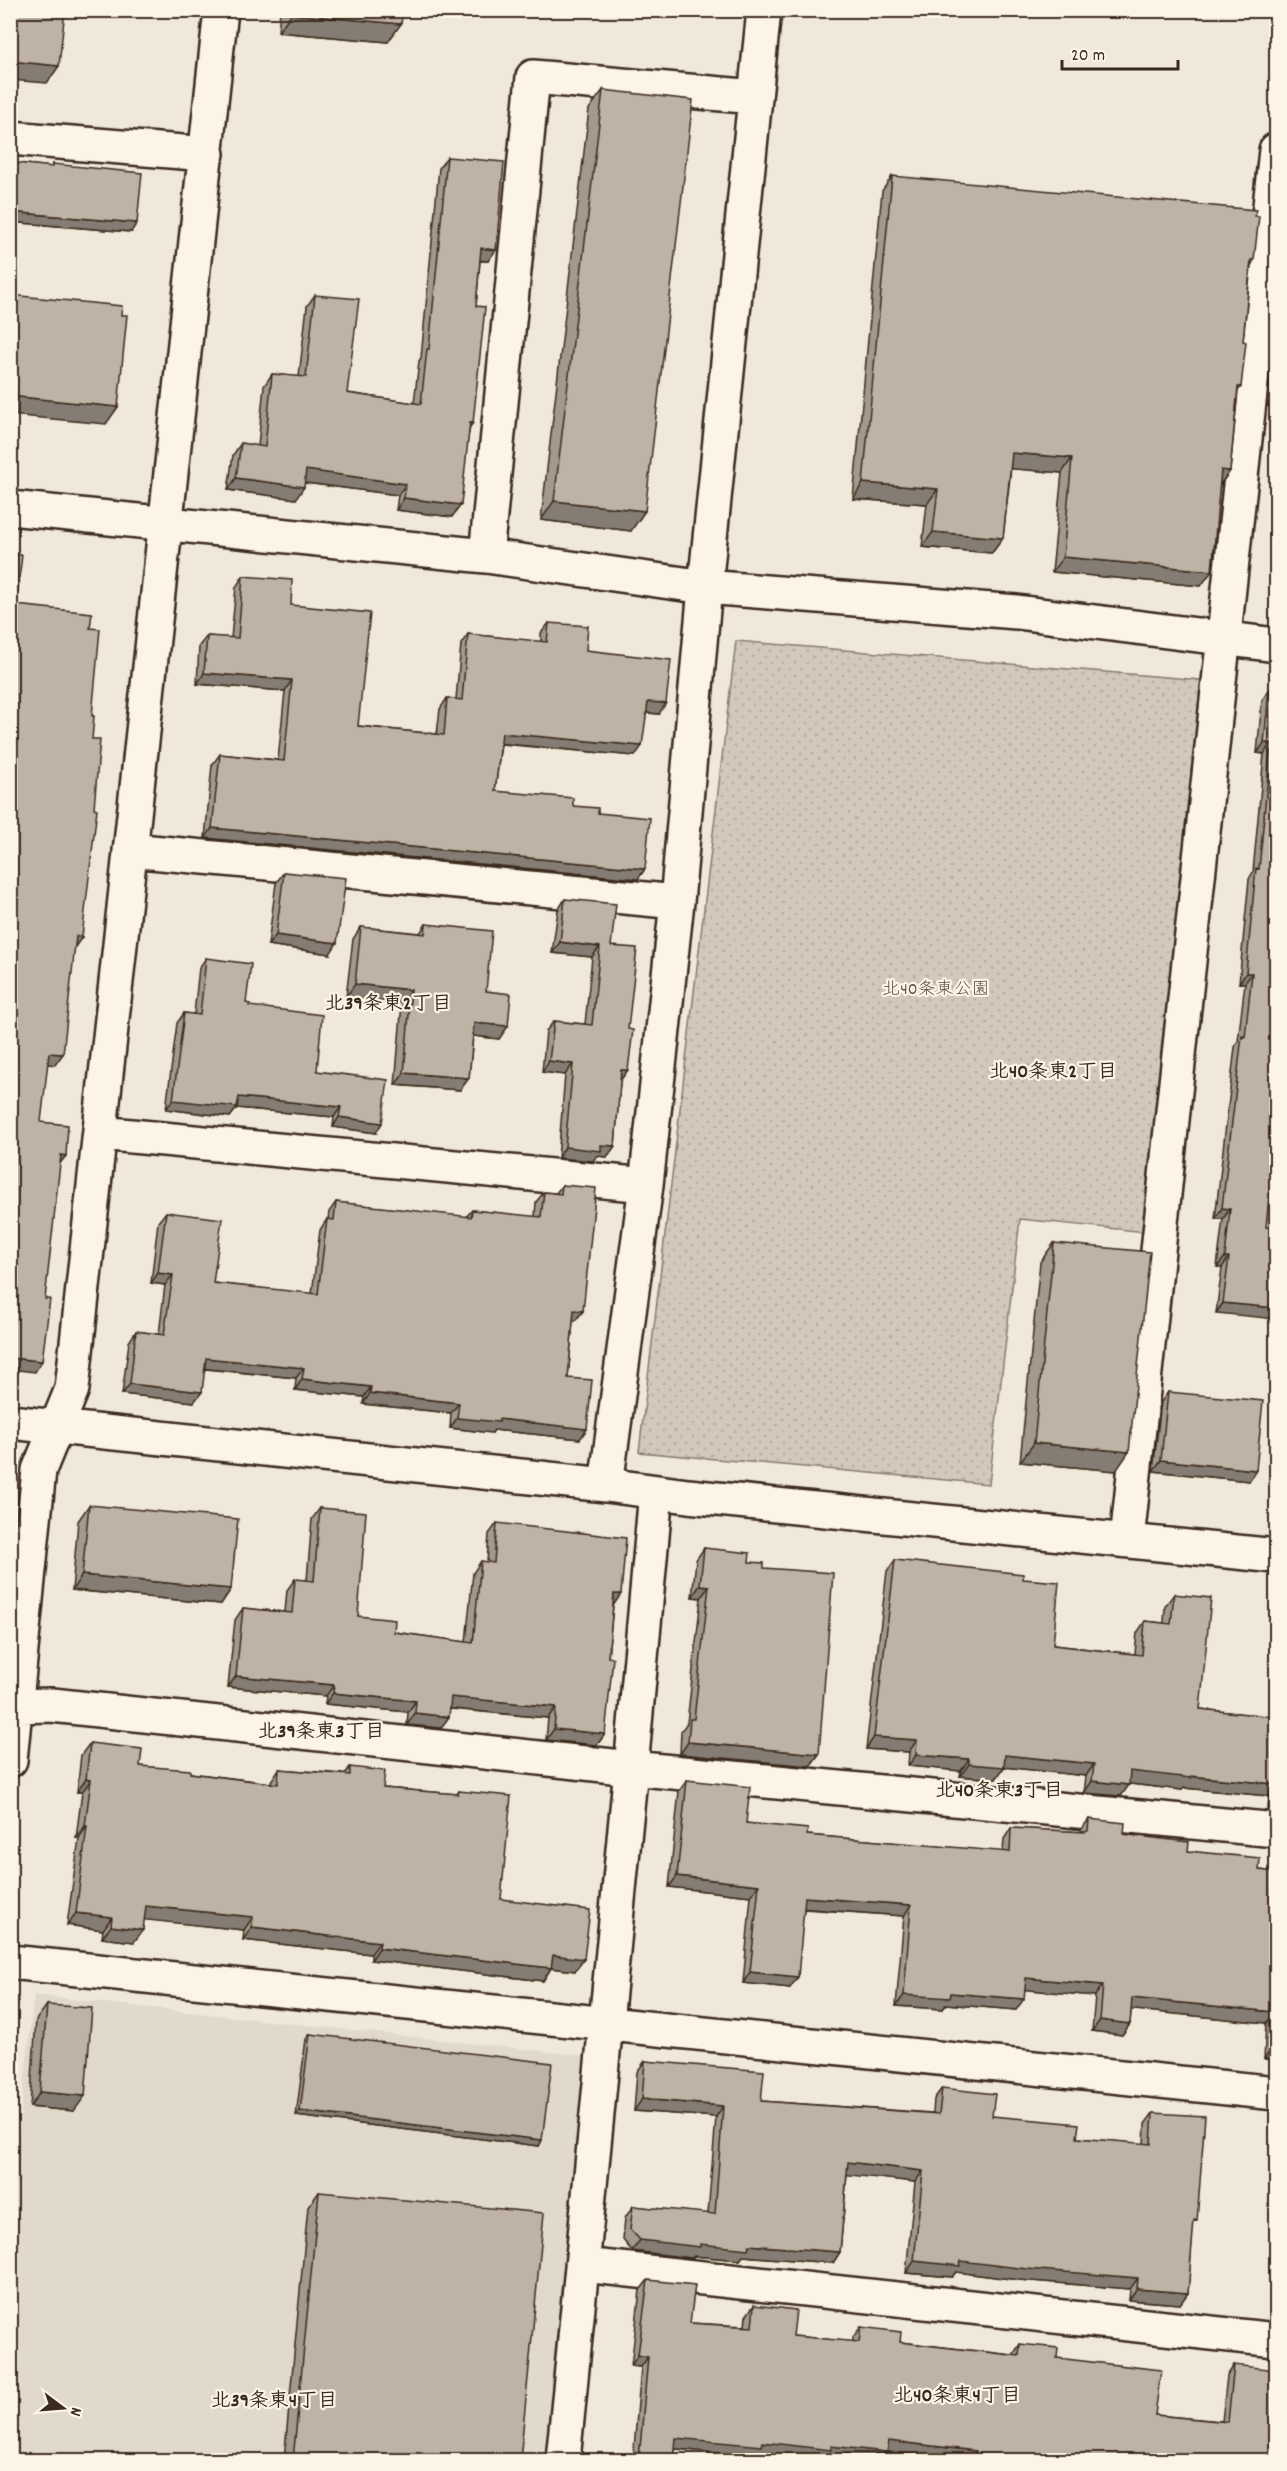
<svg xmlns="http://www.w3.org/2000/svg" width="1287" height="2471" font-family="Dekko,'Klee One',sans-serif">
	<style>
		.built { fill: #e1d9c9 }
		.grass { fill: url(#grass-dots); stroke: #867a6c; stroke-width: 1.5 }
		.lines { fill: none; stroke-linecap: round; stroke-linejoin: round }
		.street-casing { stroke: #3b2a1e; stroke-width: 38 }
		.street { stroke: #fcf5e5; stroke-width: 33 }
		.wall { fill: #a39a8d; stroke: #3b2a1e; stroke-width: 1.5 }
		.shaded-wall { fill: #857d73; stroke: #3b2a1e; stroke-width: 1.5 }
		.building { fill: #beb3a4; stroke: #3b2a1e; stroke-width: 1.5 }
		.labels { text-anchor: middle; stroke-width: 4.5; stroke-linejoin: round; paint-order: stroke }
		.park-label { font-size: 18px; fill: #615245; stroke: #fcf5e5 }
		.neighbourhood-label { font-size: 20px; font-weight: bold; fill: #3b2a1e; stroke: #fcf5e5 }
	</style>
	<defs>
		<pattern id="grass-dots" width="8" height="8" patternUnits="userSpaceOnUse" patternTransform="scale(1.5)"><rect width="8" height="8" fill="#d2c9ba"/><path d="M2 2h.1M6 6h.1" fill="none" stroke="#b5ad9f" stroke-width="1.8" stroke-linecap="round"/></pattern>
	</defs>
	<rect width="100%" height="100%" fill="#f0e9d9"/>
	<filter id="ink" filterUnits="userSpaceOnUse"><feTurbulence type="fractalNoise" baseFrequency=".0167" numOctaves="2"/><feDisplacementMap in="SourceGraphic" scale="12" xChannelSelector="R" yChannelSelector="G"/><feConvolveMatrix kernelMatrix="1 2 1 2 8 2 1 2 1" color-interpolation-filters="sRGB"/></filter>
	<g filter="url(#ink)">
		<!-- built -->
		<path class="built" d="M 34,1995 L 586,2056 L 547,2460 L 11,2460 L 10,2210 Z"/>
		<!-- grass -->
		<path class="grass" d="M 736,641 L 1201,680 L 1156,1233 L 1020,1219 L 989,1484 L 639,1452 Z"/>
		<g class="lines">
			<defs>
				<path id="street" d="M 10,138 L 207,154
					M 10,508 L 486,556 L 705,587 L 1017,612 L 1276,645
					M 486,556 L 533,77 L 755,97
					M 130,850 L 677,902
					M 100,1133 L 646,1185
					M 10,1422 L 606,1485 L 688,1496 L 1276,1556
					M 606,1485 L 646,1185 L 677,902 L 705,587 L 764,10
					M 1127,1540 L 1276,150
					M 10,1706 L 52,1705 L 631,1768 L 1276,1830
					M 10,1760 L 39,1470 L 72,1389 L 221,10
					M 10,1962 L 1276,2093
					M 583,2265 L 1276,2340
					M 563,2460 L 631,1768 L 656,1492"/>
			</defs>
			<!-- street casing -->
			<use href="#street" class="street-casing"/>
			<!-- street -->
			<use href="#street" class="street"/>
		</g>
		<!-- wall -->
		<path class="wall" d="M 280,10 L 403,10 L 388,42 L 278,32 Z
			M 603,90 L 631,531 L 541,520 L 589,109 Z
			M 447,157 L 488,261 L 480,261 L 476,306 L 473,423 L 470,427 L 452,517 L 396,510 L 398,495 L 305,483 L 296,499 L 228,490 L 233,455 L 241,443 L 258,446 L 264,386 L 272,374 L 299,377 L 307,306 L 315,295 L 347,393 L 414,403 L 419,361 L 421,358 L 439,168 Z
			M 16,163 L 51,167 L 53,164 L 131,232 L 10,222 L 10,171 Z
			M 892,176 L 1254,260 L 1251,266 L 1243,341 L 1241,387 L 1238,391 L 1230,471 L 1220,485 L 1201,586 L 1052,572 L 1062,473 L 1011,468 L 1003,538 L 992,553 L 922,547 L 927,504 L 853,499 L 882,191 Z
			M 1276,354 L 1276,407 L 1267,406 L 1272,360 Z
			M 243,576 L 291,605 L 358,726 L 437,734 L 440,709 L 447,698 L 456,699 L 461,644 L 468,634 L 541,642 L 541,633 L 549,623 L 586,650 L 659,714 L 646,713 L 635,756 L 501,744 L 495,791 L 573,806 L 598,813 L 645,869 L 638,879 L 205,838 L 212,765 L 220,754 L 278,760 L 285,691 L 197,684 L 199,646 L 207,636 L 231,638 L 236,587 Z
			M 1269,690 L 1276,691 L 1276,1133 L 1266,1227 L 1276,1228 L 1216,1313 L 1222,1268 L 1217,1267 L 1223,1219 L 1215,1219 L 1235,1047 L 1238,1041 L 1245,983 L 1239,983 L 1249,879 L 1253,872 L 1264,754 L 1257,753 L 1262,700 Z
			M 284,872 L 330,954 L 268,945 L 276,883 Z
			M 565,899 L 611,946 L 620,1081 L 615,1146 L 607,1157 L 597,1156 L 593,1161 L 558,1158 L 565,1075 L 542,1072 L 546,1031 L 554,1021 L 585,1024 L 592,957 L 552,953 L 558,910 Z
			M 426,924 L 486,991 L 508,1026 L 499,1039 L 473,1036 L 469,1078 L 460,1090 L 395,1085 L 402,1003 L 346,997 L 353,939 L 361,927 L 420,933 Z
			M 206,958 L 249,1006 L 317,1071 L 376,1133 L 333,1127 L 334,1117 L 237,1108 L 230,1117 L 166,1109 L 177,1023 L 184,1013 L 194,1014 L 199,968 Z
			M 562,1185 L 583,1311 L 575,1321 L 573,1321 L 568,1378 L 580,1439 L 494,1430 L 492,1433 L 450,1428 L 451,1413 L 363,1404 L 364,1397 L 295,1390 L 296,1378 L 205,1369 L 194,1402 L 122,1394 L 129,1342 L 136,1331 L 159,1334 L 165,1285 L 151,1283 L 158,1222 L 166,1212 L 213,1283 L 312,1294 L 320,1230 L 327,1219 L 328,1220 L 329,1212 L 336,1202 L 466,1217 L 472,1210 L 535,1217 L 536,1202 L 544,1192 L 556,1193 Z
			M 1054,1243 L 1116,1471 L 1020,1462 L 1040,1262 Z
			M 1168,1392 L 1256,1470 L 1249,1481 L 1153,1471 L 1161,1402 Z
			M 89,1505 L 231,1589 L 221,1604 L 72,1590 L 78,1521 Z
			M 320,1508 L 358,1616 L 394,1632 L 466,1642 L 473,1573 L 481,1561 L 487,1562 L 489,1534 L 497,1523 L 613,1605 L 608,1657 L 605,1734 L 597,1745 L 546,1740 L 548,1718 L 450,1709 L 441,1728 L 407,1725 L 408,1712 L 325,1704 L 326,1696 L 228,1687 L 235,1620 L 243,1608 L 285,1612 L 287,1590 L 295,1579 L 307,1580 L 312,1519 Z
			M 704,1548 L 749,1562 L 764,1568 L 819,1754 L 810,1766 L 680,1754 L 681,1731 L 687,1723 L 701,1598 L 692,1597 L 696,1560 Z
			M 895,1560 L 1023,1579 L 1053,1645 L 1135,1654 L 1137,1633 L 1145,1621 L 1164,1623 L 1165,1606 L 1174,1594 L 1200,1709 L 1271,1717 L 1276,1671 L 1276,1811 L 1268,1810 L 1269,1796 L 1184,1788 L 1182,1790 L 1129,1784 L 1121,1796 L 1084,1793 L 1086,1776 L 1004,1767 L 996,1779 L 960,1776 L 961,1771 L 908,1766 L 909,1752 L 866,1749 L 887,1571 Z
			M 90,1743 L 140,1766 L 190,1773 L 271,1783 L 271,1781 L 279,1769 L 345,1774 L 350,1767 L 383,1788 L 457,1794 L 459,1791 L 501,1899 L 584,1959 L 575,1971 L 551,1968 L 543,1981 L 371,1960 L 371,1954 L 243,1940 L 244,1930 L 144,1919 L 134,1942 L 102,1938 L 103,1930 L 67,1925 L 79,1838 L 76,1838 L 82,1792 L 77,1792 L 81,1755 Z
			M 687,1780 L 746,1823 L 807,1835 L 1003,1852 L 1004,1839 L 1011,1828 L 1081,1832 L 1081,1830 L 1089,1819 L 1124,1834 L 1259,1870 L 1276,1872 L 1276,2059 L 1264,2059 L 1266,2023 L 1131,2009 L 1130,2024 L 1122,2035 L 1092,2031 L 1095,1996 L 1025,1989 L 1016,2010 L 946,2004 L 943,2009 L 896,2006 L 904,1916 L 804,1909 L 790,1988 L 743,1983 L 751,1896 L 669,1887 L 679,1791 Z
			M 47,2005 L 74,2111 L 30,2107 L 36,2020 Z
			M 310,2034 L 542,2140 L 539,2146 L 296,2116 L 306,2039 Z
			M 645,2061 L 761,2101 L 933,2113 L 934,2099 L 942,2088 L 992,2116 L 1077,2138 L 1144,2144 L 1145,2124 L 1153,2113 L 1193,2226 L 1188,2293 L 1180,2304 L 1129,2300 L 1130,2289 L 1019,2280 L 956,2272 L 952,2277 L 906,2273 L 915,2182 L 847,2174 L 840,2252 L 833,2263 L 743,2256 L 740,2260 L 694,2256 L 692,2258 L 632,2251 L 623,2240 L 625,2218 L 633,2206 L 708,2214 L 716,2117 L 634,2111 L 637,2072 Z
			M 319,2192 L 520,2460 L 284,2460 L 308,2207 Z
			M 648,2280 L 690,2323 L 745,2326 L 746,2316 L 754,2305 L 793,2336 L 853,2342 L 853,2337 L 861,2327 L 900,2342 L 1013,2355 L 1020,2344 L 1057,2358 L 1155,2415 L 1222,2421 L 1227,2376 L 1234,2365 L 1276,2460 L 958,2460 L 887,2452 L 826,2457 L 758,2453 L 755,2457 L 675,2449 L 674,2460 L 633,2460 L 641,2367 L 631,2366 L 640,2290 Z"/>
		<!-- shaded-wall -->
		<path class="shaded-wall" d="M 411,10 L 456,10 L 453,15 Z
			M 291,14 L 401,24 L 388,42 L 278,32 Z
			M 10,61 L 59,66 L 47,83 L 10,80 Z
			M 10,212 L 137,223 L 131,232 L 10,222 Z
			M 481,248 L 496,250 L 488,261 L 473,260 Z
			M 10,396 L 118,407 L 106,424 L 10,415 Z
			M 1275,396 L 1276,396 L 1276,407 L 1267,406 Z
			M 1012,453 L 1072,458 L 1062,473 L 1002,468 Z
			M 306,470 L 406,484 L 398,495 L 298,482 Z
			M 1221,470 L 1230,471 L 1219,486 Z
			M 236,478 L 304,487 L 296,499 L 228,490 Z
			M 863,483 L 938,489 L 927,504 L 853,499 Z
			M 404,498 L 461,505 L 452,517 L 396,510 Z
			M 554,501 L 645,511 L 631,531 L 541,520 Z
			M 933,532 L 1003,538 L 992,553 L 922,547 Z
			M 1063,557 L 1212,571 L 1201,586 L 1052,572 Z
			M 204,673 L 292,680 L 285,691 L 197,684 Z
			M 648,702 L 666,703 L 659,714 L 640,712 Z
			M 502,733 L 642,746 L 635,756 L 495,743 Z
			M 1264,743 L 1271,743 L 1264,754 L 1257,753 Z
			M 212,828 L 645,869 L 638,879 L 205,838 Z
			M 276,935 L 337,943 L 330,954 L 268,945 Z
			M 76,936 L 82,937 L 75,947 L 68,947 Z
			M 560,942 L 600,947 L 592,957 L 552,953 Z
			M 1246,973 L 1252,973 L 1245,983 L 1239,983 Z
			M 355,984 L 411,990 L 402,1003 L 346,997 Z
			M 474,1023 L 508,1026 L 499,1039 L 465,1035 Z
			M 49,1053 L 63,1054 L 55,1065 L 41,1063 Z
			M 549,1061 L 573,1064 L 565,1075 L 542,1072 Z
			M 621,1070 L 628,1070 L 620,1081 Z
			M 404,1073 L 469,1078 L 460,1090 L 395,1085 Z
			M 239,1097 L 341,1107 L 334,1117 L 237,1108 L 230,1117 L 166,1109 L 173,1100 Z
			M 339,1117 L 382,1123 L 376,1133 L 333,1127 Z
			M 601,1145 L 615,1146 L 607,1157 L 597,1156 L 593,1161 L 558,1158 L 565,1147 Z
			M 61,1155 L 66,1156 L 58,1166 Z
			M 1222,1208 L 1230,1209 L 1223,1219 L 1215,1219 Z
			M 1225,1257 L 1229,1257 L 1222,1268 L 1217,1267 Z
			M 158,1273 L 173,1275 L 165,1285 L 151,1283 Z
			M 1223,1303 L 1276,1308 L 1276,1319 L 1216,1313 Z
			M 574,1310 L 583,1311 L 575,1321 L 567,1321 Z
			M 10,1358 L 42,1361 L 35,1372 L 10,1369 Z
			M 206,1358 L 304,1368 L 296,1378 L 199,1368 Z
			M 302,1379 L 371,1387 L 364,1397 L 295,1390 Z
			M 130,1384 L 202,1392 L 194,1402 L 122,1394 Z
			M 370,1393 L 459,1403 L 451,1413 L 363,1404 Z
			M 457,1418 L 499,1419 L 587,1429 L 580,1439 L 494,1430 L 492,1433 L 450,1428 Z
			M 1034,1443 L 1129,1452 L 1116,1471 L 1020,1462 Z
			M 1161,1460 L 1256,1470 L 1249,1481 L 1153,1471 Z
			M 82,1575 L 231,1589 L 221,1604 L 72,1590 Z
			M 700,1585 L 709,1586 L 701,1598 L 692,1597 Z
			M 614,1594 L 621,1594 L 613,1606 Z
			M 236,1676 L 334,1685 L 326,1696 L 228,1687 Z
			M 333,1693 L 416,1701 L 408,1712 L 325,1704 Z
			M 451,1697 L 556,1707 L 548,1718 L 443,1708 Z
			M 415,1713 L 449,1717 L 441,1728 L 407,1725 Z
			M 554,1729 L 605,1734 L 597,1745 L 546,1740 Z
			M 874,1737 L 917,1740 L 909,1752 L 866,1749 Z
			M 688,1742 L 819,1754 L 810,1766 L 680,1754 Z
			M 916,1755 L 969,1759 L 961,1771 L 908,1766 Z
			M 1005,1755 L 1094,1764 L 1086,1776 L 1004,1767 L 996,1779 L 960,1776 L 969,1764 Z
			M 1130,1771 L 1276,1784 L 1276,1785 L 1269,1796 L 1184,1788 L 1182,1790 L 1122,1783 Z
			M 86,1779 L 91,1780 L 82,1792 L 77,1792 Z
			M 1092,1781 L 1129,1785 L 1121,1796 L 1084,1793 Z
			M 1276,1799 L 1276,1811 L 1268,1810 Z
			M 85,1826 L 87,1826 L 79,1838 L 76,1838 Z
			M 677,1876 L 759,1885 L 751,1896 L 669,1887 Z
			M 805,1897 L 911,1905 L 904,1916 L 798,1908 Z
			M 146,1906 L 253,1917 L 244,1930 L 137,1919 Z
			M 76,1913 L 112,1917 L 103,1930 L 67,1925 Z
			M 111,1926 L 143,1930 L 134,1942 L 102,1938 Z
			M 252,1927 L 380,1942 L 371,1954 L 243,1940 Z
			M 379,1948 L 551,1968 L 543,1981 L 371,1960 Z
			M 553,1955 L 584,1959 L 575,1971 L 544,1967 Z
			M 750,1972 L 798,1977 L 790,1988 L 743,1983 Z
			M 1026,1978 L 1103,1985 L 1095,1996 L 1018,1989 Z
			M 951,1993 L 1024,1999 L 1016,2010 L 946,2004 L 943,2009 L 896,2006 L 904,1995 Z
			M 1132,1998 L 1274,2012 L 1266,2023 L 1125,2009 Z
			M 1100,2020 L 1130,2024 L 1122,2035 L 1092,2031 Z
			M 1272,2048 L 1276,2048 L 1276,2059 L 1264,2059 Z
			M 40,2092 L 85,2096 L 74,2111 L 30,2107 Z
			M 642,2099 L 723,2106 L 716,2117 L 634,2111 Z
			M 300,2111 L 542,2140 L 539,2146 L 296,2116 Z
			M 848,2162 L 923,2171 L 915,2182 L 840,2174 Z
			M 640,2240 L 700,2244 L 749,2245 L 840,2252 L 833,2263 L 743,2256 L 740,2260 L 694,2256 L 692,2258 L 632,2251 Z
			M 914,2261 L 961,2261 L 1138,2278 L 1130,2289 L 1019,2280 L 956,2272 L 952,2277 L 906,2273 Z
			M 1137,2289 L 1188,2293 L 1180,2304 L 1129,2300 Z
			M 638,2355 L 648,2357 L 641,2367 L 631,2366 Z
			M 676,2438 L 831,2446 L 887,2452 L 881,2460 L 859,2460 L 826,2457 L 823,2460 L 822,2460 L 758,2453 L 755,2457 L 668,2448 Z
			M 889,2441 L 976,2451 L 969,2460 L 958,2460 L 881,2451 Z
			M 975,2457 L 1009,2460 L 972,2460 Z"/>
		<!-- building -->
		<path class="building" d="M 10,10 L 65,10 L 59,66 L 10,61 Z
			M 292,10 L 403,10 L 401,24 L 291,14 Z
			M 603,90 L 693,100 L 645,511 L 554,501 Z
			M 447,157 L 504,162 L 496,250 L 481,248 L 476,306 L 485,307 L 473,423 L 470,422 L 461,505 L 404,498 L 406,484 L 306,470 L 304,487 L 236,478 L 241,443 L 265,447 L 272,374 L 306,377 L 315,295 L 359,299 L 347,393 L 421,404 L 427,349 L 429,349 Z
			M 16,163 L 53,167 L 53,164 L 142,173 L 137,223 L 10,212 Z
			M 892,176 L 1256,210 L 1255,216 L 1259,216 L 1254,260 L 1251,260 L 1243,341 L 1246,342 L 1241,387 L 1238,387 L 1230,471 L 1221,470 L 1212,571 L 1063,557 L 1072,458 L 1012,453 L 1003,538 L 933,532 L 938,489 L 863,483 Z
			M 10,295 L 122,306 L 121,315 L 127,315 L 118,407 L 10,396 Z
			M 1276,379 L 1276,396 L 1275,396 Z
			M 10,554 L 22,555 L 16,605 L 92,613 L 90,628 L 100,629 L 92,716 L 94,716 L 92,739 L 100,739 L 94,808 L 97,809 L 82,937 L 76,936 L 63,1054 L 49,1053 L 41,1122 L 68,1125 L 66,1156 L 61,1155 L 45,1299 L 50,1299 L 42,1361 L 10,1358 Z
			M 243,576 L 292,580 L 291,605 L 370,613 L 358,726 L 444,735 L 447,698 L 462,700 L 468,634 L 547,642 L 549,623 L 588,626 L 586,650 L 671,660 L 666,703 L 648,702 L 642,746 L 502,733 L 495,791 L 573,798 L 573,806 L 598,808 L 598,813 L 650,818 L 645,869 L 212,828 L 220,754 L 284,761 L 292,680 L 204,673 L 207,636 L 238,638 Z
			M 1269,690 L 1276,691 L 1276,1128 L 1266,1227 L 1276,1228 L 1276,1308 L 1223,1303 L 1229,1257 L 1225,1257 L 1230,1209 L 1222,1208 L 1242,1036 L 1245,1037 L 1252,973 L 1246,973 L 1256,868 L 1259,869 L 1271,743 L 1264,743 Z
			M 284,872 L 346,878 L 337,943 L 276,935 Z
			M 565,899 L 616,904 L 611,946 L 637,948 L 628,1029 L 633,1030 L 628,1070 L 621,1070 L 615,1146 L 601,1145 L 601,1151 L 565,1147 L 573,1064 L 549,1061 L 554,1021 L 592,1025 L 600,947 L 560,942 Z
			M 426,924 L 492,931 L 486,991 L 511,994 L 508,1026 L 474,1023 L 469,1078 L 404,1073 L 411,990 L 355,984 L 361,927 L 425,934 Z
			M 206,958 L 251,964 L 246,1003 L 250,1004 L 249,1006 L 322,1015 L 317,1071 L 388,1080 L 382,1123 L 339,1117 L 341,1107 L 239,1097 L 237,1107 L 173,1100 L 184,1013 L 200,1015 Z
			M 562,1185 L 596,1188 L 583,1311 L 574,1310 L 568,1378 L 592,1380 L 587,1429 L 499,1419 L 499,1422 L 457,1418 L 459,1403 L 370,1393 L 371,1387 L 302,1379 L 304,1368 L 206,1358 L 202,1392 L 130,1384 L 136,1331 L 164,1335 L 173,1275 L 158,1273 L 166,1212 L 222,1219 L 213,1283 L 318,1294 L 327,1219 L 334,1220 L 336,1202 L 471,1217 L 472,1210 L 541,1217 L 544,1192 L 561,1194 Z
			M 1054,1243 L 1150,1252 L 1129,1452 L 1034,1443 Z
			M 1168,1392 L 1263,1401 L 1256,1470 L 1161,1460 Z
			M 89,1505 L 238,1519 L 231,1589 L 82,1575 Z
			M 320,1508 L 366,1512 L 358,1616 L 395,1620 L 394,1632 L 473,1643 L 481,1561 L 494,1563 L 497,1523 L 626,1538 L 621,1594 L 614,1594 L 608,1657 L 613,1658 L 605,1734 L 554,1729 L 556,1707 L 451,1697 L 449,1717 L 415,1713 L 416,1701 L 333,1693 L 334,1685 L 236,1676 L 243,1608 L 292,1613 L 295,1579 L 314,1581 Z
			M 704,1548 L 750,1553 L 749,1562 L 764,1563 L 764,1568 L 833,1573 L 819,1754 L 688,1742 L 690,1719 L 694,1719 L 709,1586 L 700,1585 Z
			M 895,1560 L 1023,1574 L 1023,1579 L 1059,1582 L 1053,1645 L 1142,1655 L 1145,1621 L 1171,1624 L 1174,1594 L 1211,1598 L 1200,1709 L 1276,1717 L 1276,1784 L 1191,1776 L 1191,1778 L 1130,1771 L 1129,1785 L 1092,1781 L 1094,1764 L 1005,1755 L 1004,1767 L 969,1764 L 969,1759 L 916,1755 L 917,1740 L 874,1737 Z
			M 90,1743 L 142,1749 L 140,1766 L 190,1770 L 190,1773 L 278,1784 L 279,1769 L 350,1775 L 350,1767 L 385,1771 L 383,1788 L 458,1794 L 459,1791 L 511,1796 L 501,1899 L 590,1910 L 584,1959 L 553,1955 L 551,1968 L 379,1948 L 380,1942 L 252,1927 L 253,1917 L 146,1906 L 143,1930 L 111,1926 L 112,1917 L 76,1913 L 87,1826 L 85,1826 L 91,1780 L 86,1779 Z
			M 687,1780 L 750,1787 L 746,1823 L 808,1829 L 807,1835 L 1010,1852 L 1011,1828 L 1085,1832 L 1088,1831 L 1089,1819 L 1125,1823 L 1124,1834 L 1129,1835 L 1189,1842 L 1188,1851 L 1260,1858 L 1259,1870 L 1276,1872 L 1276,2048 L 1272,2048 L 1274,2012 L 1132,1998 L 1130,2024 L 1100,2020 L 1103,1985 L 1026,1978 L 1024,1999 L 951,1993 L 950,1998 L 904,1995 L 911,1905 L 805,1897 L 798,1977 L 750,1972 L 759,1885 L 677,1876 Z
			M 47,2005 L 92,2008 L 85,2096 L 40,2092 Z
			M 310,2034 L 552,2063 L 542,2140 L 300,2111 Z
			M 645,2061 L 764,2071 L 761,2101 L 939,2114 L 942,2088 L 995,2094 L 992,2116 L 1079,2124 L 1077,2138 L 1151,2144 L 1153,2113 L 1205,2116 L 1197,2221 L 1194,2220 L 1188,2293 L 1137,2289 L 1138,2278 L 1027,2269 L 961,2261 L 960,2266 L 914,2261 L 923,2171 L 848,2162 L 840,2252 L 749,2245 L 748,2249 L 700,2244 L 700,2247 L 640,2240 L 630,2229 L 633,2206 L 715,2214 L 723,2106 L 642,2099 Z
			M 319,2192 L 544,2213 L 520,2460 L 293,2460 Z
			M 648,2280 L 695,2285 L 690,2323 L 752,2327 L 754,2305 L 796,2310 L 793,2336 L 859,2342 L 861,2327 L 901,2332 L 900,2342 L 1019,2356 L 1020,2344 L 1058,2348 L 1057,2358 L 1161,2370 L 1155,2415 L 1228,2422 L 1234,2365 L 1276,2370 L 1276,2460 L 1009,2460 L 975,2457 L 976,2451 L 889,2441 L 887,2452 L 831,2446 L 831,2450 L 763,2442 L 762,2446 L 676,2438 L 674,2460 L 639,2460 L 648,2357 L 638,2355 Z"/>
	</g>
	<g class="labels">
		<!-- park labels -->
		<g class="park-label">
			<text x="936" y="994">北40条東公園</text>
		</g>
		<!-- neighbourhood labels -->
		<g class="neighbourhood-label">
			<text x="388" y="1009">北39条東2丁目</text>
			<text x="1053" y="1077">北40条東2丁目</text>
			<text x="321" y="1737">北39条東3丁目</text>
			<text x="999" y="1796">北40条東3丁目</text>
			<text x="957" y="2401">北40条東4丁目</text>
			<text x="274" y="2406">北39条東4丁目</text>
		</g>
	</g>
	<!-- margin -->
	<rect width="1287" height="2471" fill="none" stroke="#fcf5e5" stroke-width="36"/>
	<rect x="18" y="18" width="1251" height="2435" fill="none" stroke="#3b2a1e" stroke-width="2" filter="url(#ink)"/>
	<!-- north arrow -->
	<g transform="translate(63 2408) rotate(106)" stroke="#fcf5e5" stroke-width="4.5" paint-order="stroke">
	<path d="M0-4.5L10 22L0 15L-10 22Z" fill="#3b2a1e"/>
	<text y="-9" font-size="16" font-weight="bold" text-anchor="middle" fill="#3b2a1e">N</text>
	</g>
	<!-- scale -->
	<path d="M1062 60v9h116v-9" fill="none" stroke="#3b2a1e" stroke-width="3"/>
	<text x="1071" y="60" font-size="18" fill="#3b2a1e" stroke="#fcf5e5" stroke-width="4.5" paint-order="stroke">20 m</text>
</svg>
